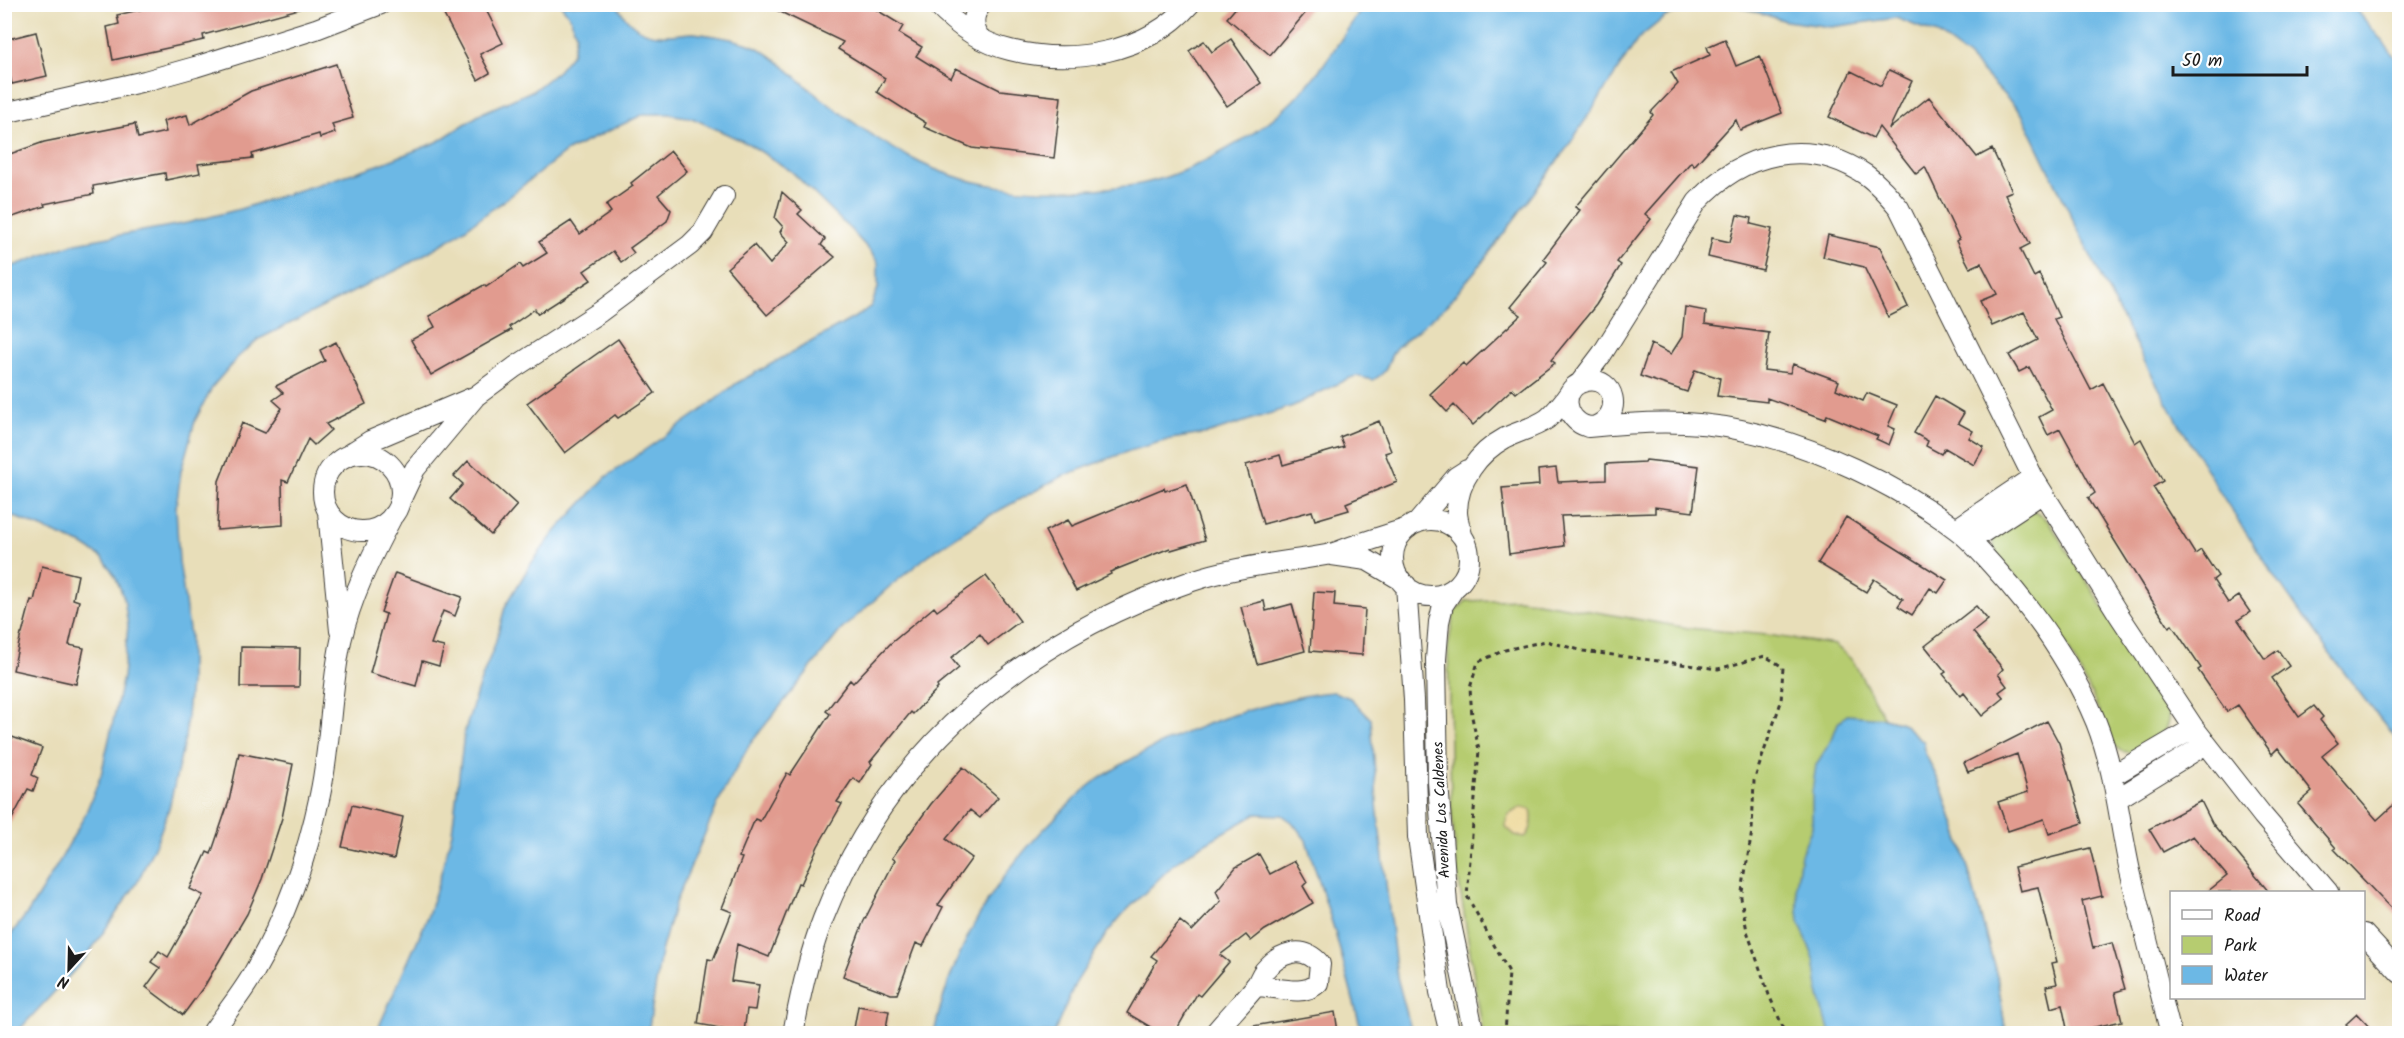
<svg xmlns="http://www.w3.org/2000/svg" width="2404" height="1038" font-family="Kalam,sans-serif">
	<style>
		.green { fill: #b6cc70; stroke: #697446; stroke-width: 1.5 }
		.sand { fill: #eeda9e; stroke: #857b5d; stroke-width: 1.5 }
		.water { fill: #6cb8e5; stroke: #446a80; stroke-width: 1.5 }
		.building { fill: #e19b8f }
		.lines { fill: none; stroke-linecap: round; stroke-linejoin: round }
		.street-casing { stroke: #3b3934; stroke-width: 22 }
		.path { stroke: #3b3934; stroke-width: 3; stroke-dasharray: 4.5 4.5; stroke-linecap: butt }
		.street { stroke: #fff; stroke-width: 20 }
		.labels { text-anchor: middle; stroke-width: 5; stroke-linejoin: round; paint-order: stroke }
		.street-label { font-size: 15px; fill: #1c1c1c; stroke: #fff }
	</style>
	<rect width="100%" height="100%" fill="#fff"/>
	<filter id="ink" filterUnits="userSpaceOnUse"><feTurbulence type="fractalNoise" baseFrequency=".0167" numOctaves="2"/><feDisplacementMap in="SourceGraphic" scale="12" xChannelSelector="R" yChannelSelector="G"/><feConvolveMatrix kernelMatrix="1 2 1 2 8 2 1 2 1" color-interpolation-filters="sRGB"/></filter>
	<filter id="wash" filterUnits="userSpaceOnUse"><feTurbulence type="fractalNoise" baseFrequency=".008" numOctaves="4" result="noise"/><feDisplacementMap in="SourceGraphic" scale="24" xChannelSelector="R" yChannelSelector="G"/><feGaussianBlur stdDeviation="1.35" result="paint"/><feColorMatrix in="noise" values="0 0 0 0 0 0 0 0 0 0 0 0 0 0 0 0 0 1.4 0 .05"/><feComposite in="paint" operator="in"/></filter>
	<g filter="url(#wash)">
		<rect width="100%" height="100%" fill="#e8deb9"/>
		<!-- green -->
		<path class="green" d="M 2034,512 L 2042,516 L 2049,522 L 2168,709 C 2172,733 2154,741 2137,754 L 2121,751 L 2113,745 L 2092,695 L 2065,642 L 2023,585 L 1996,555 L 1993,540 L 1996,532 L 2024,513 Z
			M 1520,599 L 1688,628 L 1767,635 L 1835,645 L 1853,661 L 1884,718 L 1902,723 L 1924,742 L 1925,753 L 1944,792 L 1963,850 L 1997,977 L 2006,1033 L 1483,1033 L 1457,869 L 1451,803 L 1448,647 L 1454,613 L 1466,601 Z"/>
		<!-- sand -->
		<path class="sand" d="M 1521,807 L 1531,810 C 1533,819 1532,831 1525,837 L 1515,835 L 1505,826 L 1508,815 Z"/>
		<!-- water -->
		<path class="water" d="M 2352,4 L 2399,62 L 2399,742 C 2309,633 2229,514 2160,390 C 2110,300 2067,206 2022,114 L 1968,57 L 1937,34 L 1896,18 L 1831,27 L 1786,21 L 1733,5 Z
			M 561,5 L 617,5 C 628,25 643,37 667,35 C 676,35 686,33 694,33 C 710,35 742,40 756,47 C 778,58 795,77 813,92 C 844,116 876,140 911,158 C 968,189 1032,193 1096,189 C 1113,187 1129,187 1145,183 C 1190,173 1251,139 1284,109 C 1316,81 1340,40 1364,5 L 1700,5 L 1665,17 L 1638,39 L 1569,145 L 1485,259 L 1445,307 L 1396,348 C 1385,362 1392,370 1373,380 L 1356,376 L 1347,379 L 1293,406 L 1210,433 L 1171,439 L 1129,451 L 1063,476 L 985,518 L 930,554 L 888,588 L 841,630 L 750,744 L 722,794 L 675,903 L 661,952 L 648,1033 L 376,1033 L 426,921 L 438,884 L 452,832 L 464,734 L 478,688 L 495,644 L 505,607 L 530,565 L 554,533 L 606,477 L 702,410 L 737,383 L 857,316 L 871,306 L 878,288 L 878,263 L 870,251 L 851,230 L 791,171 L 749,144 L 692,118 L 669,114 L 644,114 L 567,151 L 498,205 L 452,238 L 403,267 L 259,339 L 238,357 L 213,386 L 195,421 L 181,471 L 176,508 L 179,561 L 190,636 L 190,683 L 185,738 L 169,808 L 157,841 L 137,883 L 85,959 L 16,1033 L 5,1033 L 5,942 L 29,911 L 59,862 L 85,815 L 101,775 L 123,677 L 128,626 L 124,598 L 115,576 L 103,558 L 83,545 L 5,513 L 5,269 L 76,243 L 187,223 L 240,209 L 378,165 L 437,142 L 482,113 L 534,90 L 558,71 L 572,54 L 576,34 L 570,17 Z
			M 1334,692 L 1350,698 L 1371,719 L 1378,815 L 1397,977 L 1412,1033 L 1362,1033 L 1335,932 L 1306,840 L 1292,822 L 1282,815 L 1256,814 L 1197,848 L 1174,864 L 1123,914 L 1107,933 L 1075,984 L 1054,1033 L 934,1033 C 953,947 994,877 1057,816 C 1069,805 1081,791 1094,782 C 1140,751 1193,727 1246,711 C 1275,703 1304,694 1334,692 Z
			M 1847,715 L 1884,718 L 1902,723 L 1924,742 L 1925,753 L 1944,792 L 1963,850 L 1997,977 L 2006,1033 L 1830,1033 L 1819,996 L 1814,959 L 1799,921 L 1796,887 L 1801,854 L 1812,827 L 1812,792 L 1816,765 L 1832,739 L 1838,723 Z"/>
		<g id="blocks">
			<!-- building -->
			<path class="building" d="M 165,4 L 299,4 L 299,9 L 203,35 L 204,40 L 113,60 L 107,27 L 119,24 L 117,15 Z
				M 459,4 L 483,4 L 503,43 L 480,54 L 490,73 L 478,80 L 443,13 Z
				M 764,4 L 867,4 L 903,26 L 899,33 L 922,47 L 916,56 L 951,78 L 956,68 L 1000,90 L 1061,97 L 1054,158 L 972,148 L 924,127 L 926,123 L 877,92 L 885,78 L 838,49 L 843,42 Z
				M 1239,4 L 1313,4 L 1270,55 L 1227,18 Z
				M 36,32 L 47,76 L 12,84 L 4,51 L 4,40 Z
				M 1231,39 L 1261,83 L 1227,106 L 1189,51 L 1204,41 L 1212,52 Z
				M 1725,39 L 1736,66 L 1760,56 L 1782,113 L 1740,130 L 1736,120 L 1694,166 L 1691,162 L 1645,214 L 1651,219 L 1617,262 L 1621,265 L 1596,305 L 1551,360 L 1555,363 L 1516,393 L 1512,389 L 1473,425 L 1454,405 L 1447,412 L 1430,394 L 1463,363 L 1466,366 L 1521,315 L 1510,307 L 1547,262 L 1543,259 L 1580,210 L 1575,207 L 1653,115 L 1651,112 L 1678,84 L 1671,72 L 1710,55 L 1707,47 Z
				M 336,64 L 353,118 L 332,124 L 335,133 L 320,138 L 319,134 L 252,154 L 253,158 L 198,164 L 200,173 L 166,180 L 165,173 L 93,186 L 94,194 L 44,204 L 45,206 L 4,220 L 4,156 L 44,142 L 135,124 L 138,138 L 166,132 L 163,121 L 187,115 L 190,125 L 251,91 Z
				M 1889,70 L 1912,81 L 1889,129 L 1929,97 L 1977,157 L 1992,149 L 2012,191 L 2005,194 L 2030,244 L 2020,249 L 2034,277 L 2039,274 L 2059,317 L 2054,319 L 2091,390 L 2103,383 L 2135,443 L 2141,439 L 2163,481 L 2153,487 L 2195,554 L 2201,550 L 2218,576 L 2213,580 L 2228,603 L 2239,596 L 2250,612 L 2238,620 L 2265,659 L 2278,650 L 2289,666 L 2272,678 L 2299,717 L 2314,706 L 2323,717 L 2320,720 L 2338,743 L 2322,756 L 2377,820 L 2400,799 L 2400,918 L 2334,849 L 2336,848 L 2298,804 L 2312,792 L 2278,748 L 2272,754 L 2238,705 L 2227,712 L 2198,670 L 2201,668 L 2172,625 L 2169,627 L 2144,588 L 2088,498 L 2095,493 L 2060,429 L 2048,435 L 2039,417 L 2052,410 L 2029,367 L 2019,372 L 2009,355 L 2038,340 L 2024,312 L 1992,326 L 1980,301 L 1997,294 L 1981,263 L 1970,268 L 1956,241 L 1959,239 L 1925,167 L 1916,174 L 1879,127 L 1873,138 L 1829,117 L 1851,71 L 1881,86 Z
				M 671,151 L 687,171 L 658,195 L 671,210 L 667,221 L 630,248 L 634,253 L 621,262 L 613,251 L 584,271 L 591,280 L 538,314 L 535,309 L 509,327 L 511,330 L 431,375 L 411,340 L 435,327 L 429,316 L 484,285 L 486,287 L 520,264 L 523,268 L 547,253 L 539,242 L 571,221 L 580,234 L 611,212 L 606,205 L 633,186 L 631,183 Z
				M 782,192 L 802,210 L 798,214 L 825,239 L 821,245 L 835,257 L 767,315 L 727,268 L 754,245 L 770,264 L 789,242 L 780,232 L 783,227 L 775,218 Z
				M 1737,215 L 1752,218 L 1751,224 L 1772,229 L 1763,270 L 1708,257 L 1712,238 L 1730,242 Z
				M 1828,235 L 1880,247 L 1908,307 L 1888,317 L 1864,267 L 1823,257 Z
				M 1685,307 L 1706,311 L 1705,324 L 1769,333 L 1764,370 L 1790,373 L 1793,364 L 1839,381 L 1836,389 L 1863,401 L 1867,393 L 1897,405 L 1888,426 L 1895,429 L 1889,445 L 1876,439 L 1878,436 L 1827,415 L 1825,419 L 1767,398 L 1767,402 L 1717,396 L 1720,378 L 1695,370 L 1687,392 L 1640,376 L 1651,344 L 1671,354 L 1682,337 Z
				M 618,339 L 655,393 L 618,418 L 615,415 L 565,453 L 527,403 Z
				M 336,342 L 366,404 L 326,424 L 331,430 L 314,445 L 308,439 L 288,482 L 282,480 L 283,525 L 217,530 L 219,481 L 242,423 L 265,433 L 282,408 L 273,400 L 283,393 L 276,386 L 325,361 L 320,350 Z
				M 1935,396 L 1964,413 L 1958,423 L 1973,431 L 1969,438 L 1984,447 L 1974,465 L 1945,448 L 1941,454 L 1926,446 L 1928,441 L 1914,433 Z
				M 1379,421 L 1391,451 L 1385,453 L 1397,482 L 1346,503 L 1349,510 L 1315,520 L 1312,511 L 1263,524 L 1246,465 L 1280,455 L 1283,465 L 1344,447 L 1340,437 Z
				M 1646,460 L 1699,466 L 1693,512 L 1655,507 L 1655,513 L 1561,516 L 1564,546 L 1509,554 L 1502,488 L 1539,485 L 1538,470 L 1556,468 L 1558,482 L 1606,480 L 1606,464 L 1645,462 Z
				M 468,461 L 517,505 L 491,535 L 450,499 L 463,484 L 454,476 Z
				M 1187,484 L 1205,540 L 1171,550 L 1170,548 L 1110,572 L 1111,574 L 1076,591 L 1045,531 L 1068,520 L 1072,526 L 1164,488 L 1165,491 Z
				M 1846,517 L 1947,580 L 1938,593 L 1930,588 L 1912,615 L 1898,606 L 1903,599 L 1874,579 L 1866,592 L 1818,563 Z
				M 42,566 L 78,575 L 73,599 L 79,601 L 69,645 L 84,648 L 76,684 L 13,670 L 21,634 L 22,634 L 31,600 L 34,601 Z
				M 395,573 L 462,597 L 455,616 L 443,611 L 431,644 L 444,647 L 439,666 L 422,661 L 416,686 L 370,673 L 386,614 L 381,612 Z
				M 986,576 L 1020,621 L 988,645 L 980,634 L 951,658 L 959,668 L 937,686 L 938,688 L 913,714 L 911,712 L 870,762 L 872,764 L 860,783 L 853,778 L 837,802 L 842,804 L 818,846 L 801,884 L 798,883 L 769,957 L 737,944 L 731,981 L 759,985 L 755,1010 L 747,1009 L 744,1032 L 698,1024 L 708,959 L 713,960 L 732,912 L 722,908 L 742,858 L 739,857 L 755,819 L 760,821 L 787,773 L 790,775 L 830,714 L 826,711 L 850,680 L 853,683 L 890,644 L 934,607 L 937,611 Z
				M 1314,592 L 1335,593 L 1334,606 L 1365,609 L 1362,655 L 1310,651 Z
				M 1264,601 L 1266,611 L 1292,604 L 1305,651 L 1257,664 L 1241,607 Z
				M 1976,606 L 1988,620 L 1973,632 L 2003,669 L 1998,674 L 2007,686 L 1999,692 L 2004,698 L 1982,716 L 1964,693 L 1961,696 L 1943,674 L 1946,672 L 1925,646 Z
				M 241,647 L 300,648 L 299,687 L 240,687 Z
				M 2047,721 L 2059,743 L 2083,823 L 2049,834 L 2044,819 L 2008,831 L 1998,802 L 2028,792 L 2017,754 L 1968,772 L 1964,763 Z
				M 4,734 L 42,748 L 32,775 L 38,778 L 33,791 L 28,789 L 4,834 Z
				M 239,753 L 293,764 L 282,818 L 262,879 L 247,914 L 205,985 L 183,1015 L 146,987 L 160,968 L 151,962 L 159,951 L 168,957 L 203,895 L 190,889 L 207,852 L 211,854 L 229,801 Z
				M 963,767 L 998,797 L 980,818 L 970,810 L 946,839 L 972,858 L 938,905 L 943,907 L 923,946 L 916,943 L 897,994 L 891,994 L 843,976 L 863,923 L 895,860 L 892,858 L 931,804 Z
				M 2201,801 L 2212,823 L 2269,892 L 2207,892 L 2227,876 L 2193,836 L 2163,852 L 2149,829 Z
				M 352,805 L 403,817 L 394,859 L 342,847 Z
				M 2090,848 L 2102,896 L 2082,901 L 2093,948 L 2112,943 L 2125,989 L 2115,992 L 2122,1021 L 2068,1033 L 2062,1005 L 2051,1008 L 2046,986 L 2057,984 L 2052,963 L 2057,962 L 2038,887 L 2020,891 L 2014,867 Z
				M 1259,854 L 1270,874 L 1295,861 L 1307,882 L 1303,886 L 1313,903 L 1265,930 L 1251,941 L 1246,935 L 1220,955 L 1229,962 L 1200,996 L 1197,994 L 1174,1034 L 1162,1034 L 1127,1013 L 1157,960 L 1151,956 L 1180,921 L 1192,931 L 1221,901 L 1216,891 L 1236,867 Z
				M 858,1006 L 889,1011 L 885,1034 L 853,1034 Z
				M 1335,1012 L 1338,1032 L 1254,1034 L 1253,1026 Z
				M 2357,1014 L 2376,1034 L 2356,1034 L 2346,1024 Z"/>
		</g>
	</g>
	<g filter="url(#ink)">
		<use href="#blocks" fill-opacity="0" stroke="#3b3934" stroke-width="1.5"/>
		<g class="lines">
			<defs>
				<path id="street" d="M 936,4 C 956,25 981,43 1010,50 C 1071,65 1146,54 1190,4
					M 980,39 C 973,27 971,15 982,4
					M 4,113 L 145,81 L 195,67 L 316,29 L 381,4
					M 1580,383 L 1602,354 L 1697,202 C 1742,152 1808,136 1866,175 C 1879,184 1889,196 1899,208 L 2033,477 L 2119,615 L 2194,728 L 2263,816 L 2328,892
					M 1596,426 C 1624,415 1615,376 1587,381 C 1559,386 1563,420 1588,427 C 1639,422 1691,419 1741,430 C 1814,445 1898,485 1957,530 C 1971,540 1982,554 1994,567 C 2036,613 2072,664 2096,722 C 2115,770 2119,821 2130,871 C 2143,925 2157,979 2171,1034
					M 351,453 L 370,441 L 474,397
					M323 492a39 39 0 1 1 78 0a39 39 0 1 1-78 0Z
					M 399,503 L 415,469 L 476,396 L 515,367 L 600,312 L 690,245 L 703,232 L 724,196
					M 328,512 L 340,631
					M1393 558a38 38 0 1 1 76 0a38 38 0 1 1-76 0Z
					M 1417,523 L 1456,477 L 1467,470
					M 1956,529 L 2033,477
					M 1462,535 C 1460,527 1457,519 1457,512 C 1457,481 1479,452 1505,438 C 1519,431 1534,428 1547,419 C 1557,411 1564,401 1571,391
					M 1970,541 L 2043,493
					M 1332,555 L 1367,560 L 1401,580
					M 1406,585 L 1414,700 L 1418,837 L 1440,992 L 1450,1034
					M 1455,587 L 1443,605 L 1439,622 L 1436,659 L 1438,782 L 1447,905 L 1474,1034
					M 2112,776 L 2194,728
					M 2117,799 L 2206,744
					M 2364,934 L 2400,973
					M 211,1034 C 225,1014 241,995 253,974 C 285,919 307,857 320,795 C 331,744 330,692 341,641 C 351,596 372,555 393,515
					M 793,1034 C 800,996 809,955 823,919 C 888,752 1024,638 1192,581 C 1235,566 1281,563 1326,555 C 1336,553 1346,548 1356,545 C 1373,539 1390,534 1408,528
					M 1214,1034 C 1227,1018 1242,1003 1255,987 C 1259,982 1260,976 1264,971 C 1280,952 1303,944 1320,964 L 1318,983 C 1302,998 1276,986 1255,986"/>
			</defs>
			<!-- street casing -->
			<use href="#street" class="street-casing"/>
			<!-- path -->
			<path class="path" d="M 1505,1034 L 1509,972 L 1467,896 L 1479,750 L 1472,717 L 1470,688 L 1478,662 L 1505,650 L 1546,641 L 1583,651 L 1718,669 L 1765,656 L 1783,667 L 1781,702 L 1754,781 L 1752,831 L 1741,898 L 1747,931 L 1769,995 L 1786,1034"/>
			<!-- street -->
			<use href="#street" class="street"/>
		</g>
	</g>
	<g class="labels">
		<!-- street labels -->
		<g class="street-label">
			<text transform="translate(1441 810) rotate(-93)" y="5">Avenida Los Caldenes</text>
		</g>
	</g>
	<!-- margin -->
	<rect width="2404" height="1038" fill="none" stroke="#fff" stroke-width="24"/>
	<!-- legend -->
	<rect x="2170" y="891" width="195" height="108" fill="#ffffff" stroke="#a4a4a4" stroke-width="1.5"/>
	<rect x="2182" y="910" width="30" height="9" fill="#ffffff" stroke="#a4a4a4" stroke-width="1.5"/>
	<text x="2224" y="921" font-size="18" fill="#1c1c1c">Road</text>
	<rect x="2182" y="936" width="30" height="18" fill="#b6cc70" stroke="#a4a4a4" stroke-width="1.5"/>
	<text x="2224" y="951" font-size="18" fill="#1c1c1c">Park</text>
	<rect x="2182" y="966" width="30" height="18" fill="#6cb8e5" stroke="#a4a4a4" stroke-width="1.5"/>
	<text x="2224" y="981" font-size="18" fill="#1c1c1c">Water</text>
	<!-- north arrow -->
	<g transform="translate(69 969) rotate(202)" stroke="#ffffff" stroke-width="4.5" paint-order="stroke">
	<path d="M0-4.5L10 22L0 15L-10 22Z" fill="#1c1c1c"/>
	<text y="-9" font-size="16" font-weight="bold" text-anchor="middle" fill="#1c1c1c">N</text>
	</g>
	<!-- scale -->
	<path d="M2173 66v9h134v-9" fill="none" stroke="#1c1c1c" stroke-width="3"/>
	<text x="2182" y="66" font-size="18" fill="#1c1c1c" stroke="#ffffff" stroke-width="4.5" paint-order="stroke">50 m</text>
</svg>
